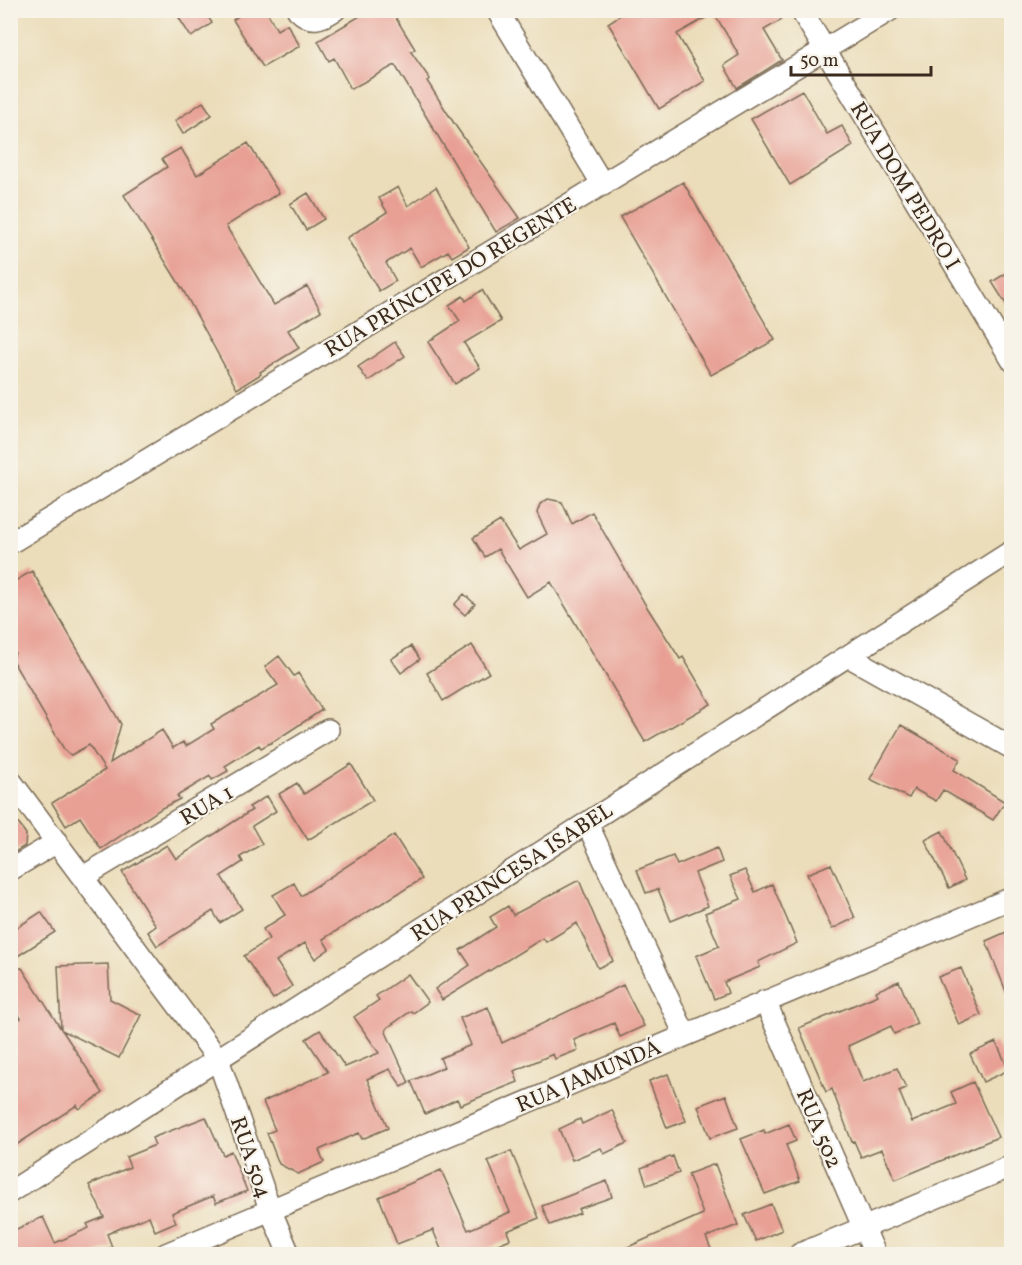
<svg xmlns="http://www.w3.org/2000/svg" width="1022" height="1265" font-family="Vollkorn,serif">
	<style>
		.building { fill: #e8a095 }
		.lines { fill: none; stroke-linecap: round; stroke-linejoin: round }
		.street-casing { stroke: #796954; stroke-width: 24 }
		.street { stroke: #fff; stroke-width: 21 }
		.labels { text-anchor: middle; stroke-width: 4.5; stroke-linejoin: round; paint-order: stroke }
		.street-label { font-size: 22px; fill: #3b2a1e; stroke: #f7f3e8 }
	</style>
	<rect width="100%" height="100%" fill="#f7f3e8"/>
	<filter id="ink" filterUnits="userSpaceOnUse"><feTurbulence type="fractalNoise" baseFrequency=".0167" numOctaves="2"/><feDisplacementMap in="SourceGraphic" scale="12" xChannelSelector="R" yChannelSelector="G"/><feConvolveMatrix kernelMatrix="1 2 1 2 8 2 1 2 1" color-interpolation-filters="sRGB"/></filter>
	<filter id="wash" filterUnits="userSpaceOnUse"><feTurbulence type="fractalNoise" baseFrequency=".008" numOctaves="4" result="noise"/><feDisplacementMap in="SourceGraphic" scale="24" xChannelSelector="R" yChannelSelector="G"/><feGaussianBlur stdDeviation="1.35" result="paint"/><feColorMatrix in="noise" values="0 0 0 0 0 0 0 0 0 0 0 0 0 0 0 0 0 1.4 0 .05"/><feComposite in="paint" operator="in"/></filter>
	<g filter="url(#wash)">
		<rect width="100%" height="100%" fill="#ebddb9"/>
		<g id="blocks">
			<!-- building -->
			<path class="building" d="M 174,10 L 204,10 L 212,23 L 191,37 Z
				M 247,10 L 266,10 L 277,30 L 287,24 L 300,46 L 263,67 L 233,20 Z
				M 370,10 L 391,10 L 415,49 L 411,52 L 430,79 L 427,81 L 457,128 L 520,218 L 496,232 L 395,65 L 351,89 L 334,58 L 329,61 L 318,41 Z
				M 628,10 L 776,10 L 781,20 L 764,30 L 782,60 L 737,88 L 724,65 L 739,55 L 714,13 L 677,34 L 705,81 L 659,109 L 608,23 Z
				M 802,90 L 827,134 L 842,126 L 853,146 L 790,185 L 751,119 Z
				M 203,102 L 212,115 L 183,134 L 175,121 Z
				M 248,143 L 279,193 L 226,226 L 274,305 L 307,286 L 321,311 L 288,330 L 299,348 L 260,372 L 261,374 L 237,389 L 183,290 L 124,195 L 167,167 L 162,159 L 181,148 L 197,175 Z
				M 683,182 L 775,340 L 711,375 L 620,217 Z
				M 398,187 L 408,206 L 436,187 L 469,247 L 452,257 L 448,251 L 421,267 L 410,248 L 386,263 L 396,281 L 379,291 L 347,238 L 387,212 L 379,198 Z
				M 308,193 L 324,219 L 306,230 L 290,204 Z
				M 1011,270 L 1011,312 L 992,282 Z
				M 482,290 L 501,321 L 464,343 L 480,368 L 455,384 L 428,342 L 460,321 L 449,305 L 463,296 L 466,301 Z
				M 395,342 L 405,356 L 368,381 L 358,367 Z
				M 548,499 L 562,502 L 572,524 L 592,512 L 645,604 L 680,659 L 683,657 L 711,704 L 645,742 L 551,582 L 527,597 L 498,549 L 485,557 L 473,538 L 500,521 L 519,550 L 547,534 L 537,513 L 540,504 Z
				M 32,571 L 121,724 L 110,763 L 162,730 L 173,748 L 183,742 L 186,746 L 214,729 L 211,724 L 278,685 L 265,667 L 279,656 L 294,676 L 298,673 L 322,710 L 276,740 L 261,748 L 259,745 L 225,766 L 228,771 L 212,780 L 210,776 L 177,796 L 180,799 L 162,808 L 101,849 L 80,817 L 66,826 L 52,803 L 105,770 L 89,745 L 71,755 L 65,751 L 12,660 L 15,653 L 10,650 L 10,584 Z
				M 464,594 L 475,604 L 465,615 L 454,605 Z
				M 472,645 L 489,673 L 443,701 L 427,673 Z
				M 411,646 L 420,659 L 401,673 L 391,659 Z
				M 901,725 L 960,759 L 954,770 L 1005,802 L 993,820 L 943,790 L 936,801 L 914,789 L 909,798 L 870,779 Z
				M 351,764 L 373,800 L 308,840 L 279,794 L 297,783 L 304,794 Z
				M 267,796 L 276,811 L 252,826 L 262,844 L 240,857 L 243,862 L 221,876 L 242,909 L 220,923 L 213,911 L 157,946 L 148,932 L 156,926 L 122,872 L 167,845 L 176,859 L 252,810 L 249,807 Z
				M 10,812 L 26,834 L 25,846 L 10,855 Z
				M 942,831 L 965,880 L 949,888 L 925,840 Z
				M 394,835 L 422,879 L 323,939 L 329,949 L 315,959 L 305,943 L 276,961 L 292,986 L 273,999 L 244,956 L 269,939 L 263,929 L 285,915 L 273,895 L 294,883 L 301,896 Z
				M 717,848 L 722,862 L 695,873 L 708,906 L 671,921 L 658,889 L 646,893 L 637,870 L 673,856 L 677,865 Z
				M 831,864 L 855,918 L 832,929 L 807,874 Z
				M 745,870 L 755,892 L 772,884 L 797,943 L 758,962 L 760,967 L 724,982 L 728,993 L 714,999 L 696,956 L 719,946 L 705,913 L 741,899 L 730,876 Z
				M 579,880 L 613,961 L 598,968 L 577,923 L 546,942 L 543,938 L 442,1000 L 435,989 L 470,965 L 460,950 L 496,927 L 490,917 L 508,906 L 513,915 Z
				M 41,912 L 55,932 L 10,961 L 10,932 Z
				M 1011,930 L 1011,1004 L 986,941 Z
				M 108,964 L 110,999 L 141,1015 L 119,1058 L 62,1030 L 103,1093 L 79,1109 L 77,1105 L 10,1149 L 10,1025 L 21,1018 L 10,1002 L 10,969 L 22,968 L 61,1029 L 58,966 Z
				M 961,968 L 981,1015 L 959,1025 L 938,977 Z
				M 408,974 L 428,1002 L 413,1013 L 411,1011 L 387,1028 L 386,1032 L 409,1083 L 402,1087 L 390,1069 L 367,1079 L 388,1128 L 362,1139 L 359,1133 L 319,1150 L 324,1162 L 298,1174 L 279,1164 L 267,1133 L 275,1130 L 263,1102 L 328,1072 L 306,1039 L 320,1030 L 345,1067 L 379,1053 L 354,1017 L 379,1000 L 376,996 Z
				M 899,981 L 917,1024 L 894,1034 L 891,1026 L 848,1046 L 863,1082 L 897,1068 L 906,1088 L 899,1091 L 912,1122 L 956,1104 L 951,1092 L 973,1082 L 998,1137 L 895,1180 L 882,1149 L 861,1157 L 854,1141 L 852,1142 L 832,1089 L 826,1092 L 799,1028 L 878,995 L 876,991 Z
				M 623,985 L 644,1026 L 620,1037 L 614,1023 L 574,1040 L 578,1050 L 555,1059 L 553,1054 L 514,1071 L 518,1082 L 460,1105 L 457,1099 L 425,1114 L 411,1081 L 444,1067 L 440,1058 L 471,1045 L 460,1018 L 488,1007 L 502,1043 Z
				M 996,1042 L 1009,1070 L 983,1082 L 970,1054 Z
				M 668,1074 L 686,1121 L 667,1128 L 649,1081 Z
				M 726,1095 L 738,1128 L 710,1138 L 698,1106 Z
				M 612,1110 L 627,1143 L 604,1154 L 601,1148 L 572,1160 L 559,1129 L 580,1119 L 582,1124 Z
				M 206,1117 L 223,1155 L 231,1151 L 247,1191 L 216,1203 L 213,1196 L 172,1213 L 176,1222 L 155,1231 L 149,1216 L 107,1234 L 112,1247 L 93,1254 L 10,1254 L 10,1232 L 43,1217 L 55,1243 L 89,1228 L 87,1224 L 104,1217 L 89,1185 L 130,1167 L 126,1157 L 155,1145 L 152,1138 Z
				M 789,1124 L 796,1141 L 786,1145 L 800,1181 L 765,1194 L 741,1139 L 764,1130 L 765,1134 Z
				M 511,1151 L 539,1218 L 507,1231 L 510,1239 L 475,1254 L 443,1254 L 433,1230 L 397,1244 L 379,1197 L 441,1170 L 468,1230 L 510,1212 L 488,1161 Z
				M 673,1156 L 679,1173 L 647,1185 L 641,1168 Z
				M 715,1164 L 738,1225 L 706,1237 L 713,1254 L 612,1254 L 703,1214 L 688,1174 Z
				M 607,1181 L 612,1197 L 578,1209 L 580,1213 L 550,1225 L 542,1206 Z
				M 771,1204 L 782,1230 L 756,1241 L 744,1215 Z"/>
		</g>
	</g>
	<g filter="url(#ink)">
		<use href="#blocks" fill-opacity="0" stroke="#796954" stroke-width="1.5"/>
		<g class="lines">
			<defs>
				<path id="street" d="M 298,10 C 311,23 321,19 335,10
					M 497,10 L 603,185
					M 801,10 L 1012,360
					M 10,543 L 890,10
					M 848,656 L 1012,748
					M 10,780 L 218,1059 L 270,1209 L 289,1254
					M 587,823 L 685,1035
					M 10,870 L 57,842
					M 83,877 L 328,730
					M 765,1001 L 875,1254
					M 10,1192 L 1012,551
					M 166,1254 L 1012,898
					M 800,1254 L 1012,1166"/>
			</defs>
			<!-- street casing -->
			<use href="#street" class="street-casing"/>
			<!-- street -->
			<use href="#street" class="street"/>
		</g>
	</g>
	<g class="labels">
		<!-- street labels -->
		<g class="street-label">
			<text transform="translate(906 185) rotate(59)" y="8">RUA DOM PEDRO I</text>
			<text transform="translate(450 276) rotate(-31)" y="8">RUA PRÍNCIPE DO REGENTE</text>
			<text transform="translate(206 804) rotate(-31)" y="8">RUA 1</text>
			<text transform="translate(511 871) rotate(-33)" y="8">RUA PRINCESA ISABEL</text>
			<text transform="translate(588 1075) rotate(-23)" y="8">RUA JAMUNDÁ</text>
			<text transform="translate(820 1128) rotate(67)" y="8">RUA 502</text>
			<text transform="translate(252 1157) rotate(71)" y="8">RUA 504</text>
		</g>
	</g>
	<!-- margin -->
	<rect width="1022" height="1265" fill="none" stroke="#f7f3e8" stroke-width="36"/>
	<!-- scale -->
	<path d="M791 66v9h140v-9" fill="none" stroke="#3b2a1e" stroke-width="3"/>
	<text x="800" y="66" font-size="18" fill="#3b2a1e" stroke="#f7f3e8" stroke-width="4.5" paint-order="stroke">50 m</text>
</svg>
